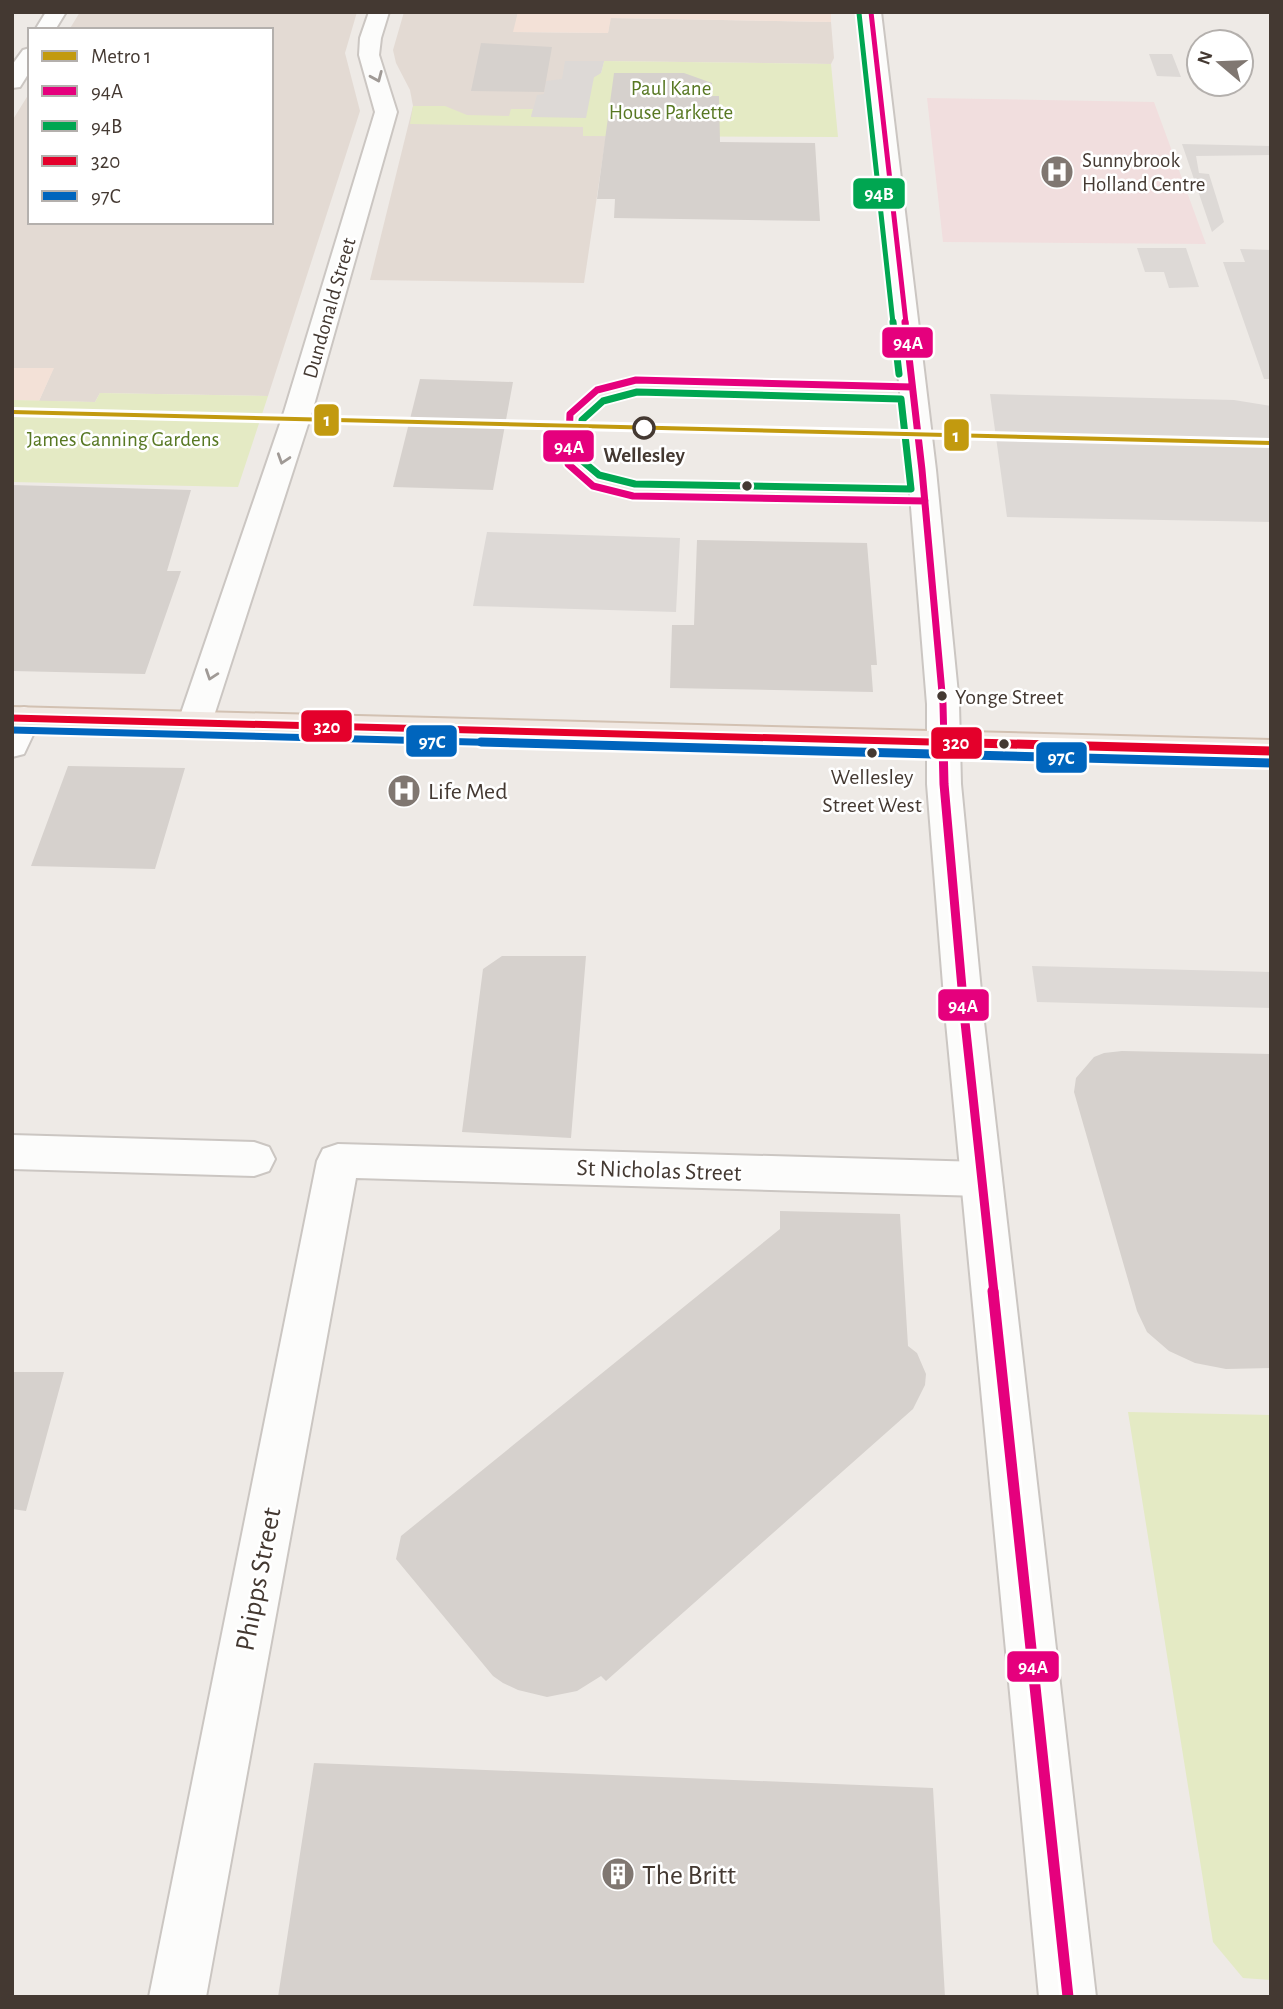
<svg xmlns="http://www.w3.org/2000/svg" width="1283" height="2009" font-family="'Alegreya Sans',sans-serif">
	<style>
		.residential { fill: #e3dad3 }
		.commercial { fill: #f3e1d7 }
		.medical { fill: #f1dede }
		.green { fill: #e4eac4 }
		.parking { fill: #ddd9d6 }
		.building { fill: #d6d1cd }
		.lines { fill: none; stroke-linecap: round; stroke-linejoin: round }
		.minor-casing { stroke: #cbc6c2; stroke-width: 4 }
		.tertiary-casing { stroke: #cbc6c2; stroke-width: 4 }
		.primary-casing { stroke: #d2c1b2; stroke-width: 4 }
		.minor { fill: #fcfcfb; fill-rule: evenodd }
		.tertiary { fill: #fcfcfb; fill-rule: evenodd }
		.primary { fill: #f0e8e2; fill-rule: evenodd }
		.bus-1-far3-casing { stroke: #fff; stroke-width: 9 }
		.bus-1-far2-casing { stroke: #fff; stroke-width: 11 }
		.bus-1-far1-casing { stroke: #fff; stroke-width: 14 }
		.bus-1-casing { stroke: #fff; stroke-width: 17 }
		.bus-2-far1-casing { stroke: #fff; stroke-width: 9 }
		.bus-2-casing { stroke: #fff; stroke-width: 11 }
		.bus-3-far1-casing { stroke: #fff; stroke-width: 11 }
		.bus-3-casing { stroke: #fff; stroke-width: 14 }
		.bus-4-far1-casing { stroke: #fff; stroke-width: 11 }
		.bus-4-casing { stroke: #fff; stroke-width: 14 }
		.bus-1-far3 { stroke: #e5007d; stroke-width: 5 }
		.bus-1-far2 { stroke: #e5007d; stroke-width: 7 }
		.bus-1-far1 { stroke: #e5007d; stroke-width: 9 }
		.bus-1 { stroke: #e5007d; stroke-width: 11 }
		.bus-2-far1 { stroke: #00a651; stroke-width: 5 }
		.bus-2 { stroke: #00a651; stroke-width: 7 }
		.bus-3-far1 { stroke: #e4002b; stroke-width: 7 }
		.bus-3 { stroke: #e4002b; stroke-width: 9 }
		.bus-4-far1 { stroke: #0065bd; stroke-width: 7 }
		.bus-4 { stroke: #0065bd; stroke-width: 9 }
		.metro-1-casing { stroke: #fff; stroke-width: 6 }
		.metro-1 { fill: #c29a0f; fill-rule: evenodd }
		.oneway { stroke: #a09a96 }
		.stop-dot { fill: #fff; stroke: #443932; stroke-width: 3.5 }
		.bus-dot { fill: #443932; stroke: #fff; stroke-width: 2.5 }
		.labels { text-anchor: middle; stroke-width: 5; stroke-linejoin: round; paint-order: stroke }
		.far-park-label { font-size: 21px; fill: #587823; stroke: #fff }
		.far-poi-label { font-size: 21px; fill: #443932; stroke: #fff; text-anchor: start }
		.far-street-label { font-size: 21px; fill: #443932; stroke: #fff }
		.far-stop-label { font-size: 21px; font-weight: bold; fill: #443932; stroke: #fff }
		.bus-label { font-size: 22px; fill: #443932; stroke: #fff; text-anchor: start }
		.poi-label { font-size: 24px; fill: #443932; stroke: #fff; text-anchor: start }
		.street-label { font-size: 24px; fill: #443932; stroke: #fff }
		.near-street-label { font-size: 28px; fill: #443932; stroke: #fff }
		.near-poi-label { font-size: 28px; fill: #443932; stroke: #fff; text-anchor: start }
		.line-badge { stroke: #fff; stroke-width: 2.5 }
		.badge-label { font-size: 19px; text-anchor: middle; font-weight: bold; fill: #fff }
	</style>
	<rect width="100%" height="100%" fill="#eeeae6"/>
	<!-- residential -->
	<path class="residential" d="M 80,12 L 357,12 L 345,53 L 360,111 L 268,396 L 100,393 L 95,402 L 39,401 L 53,369 L 12,368 L 12,121 L 30,92 L 30,222 L 271,222 L 271,30 L 69,30 Z
		M 404,12 L 518,12 L 514,32 L 608,33 L 610,18 L 831,22 L 834,58 L 831,64 L 604,61 L 583,135 L 606,136 L 584,283 L 370,280 L 413,106 L 410,90 L 396,63 L 393,50 Z"/>
	<!-- commercial -->
	<path class="commercial" d="M 518,12 L 831,12 L 831,22 L 611,18 L 608,33 L 513,32 Z
		M 12,368 L 54,368 L 39,401 L 12,400 Z"/>
	<!-- medical -->
	<path class="medical" d="M 927,98 L 1154,102 L 1206,244 L 943,242 Z"/>
	<!-- green -->
	<path class="green" d="M 604,61 L 831,64 L 838,137 L 583,136 L 583,127 L 410,124 L 413,106 L 445,106 L 467,115 L 509,116 L 511,109 L 533,109 L 531,116 L 601,73 Z
		M 100,393 L 268,396 L 238,487 L 12,482 L 12,400 L 95,402 Z
		M 1128,1412 L 1271,1415 L 1271,1980 L 1243,1978 L 1213,1942 Z"/>
	<!-- parking -->
	<path class="parking" d="M 1149,54 L 1172,54 L 1181,77 L 1157,76 Z
		M 565,61 L 604,61 L 601,73 L 594,77 L 586,118 L 531,117 L 537,95 L 544,94 L 546,81 L 562,79 Z
		M 1182,144 L 1271,146 L 1271,155 L 1196,156 L 1199,173 L 1209,174 L 1224,222 L 1212,232 Z
		M 1137,248 L 1186,248 L 1199,287 L 1169,288 L 1164,272 L 1145,272 Z
		M 1240,249 L 1271,250 L 1271,379 L 1264,379 L 1223,262 L 1245,262 Z
		M 990,394 L 1234,400 L 1271,406 L 1271,522 L 1007,517 Z
		M 487,532 L 680,538 L 676,612 L 473,606 Z
		M 1032,966 L 1271,972 L 1271,1008 L 1037,1002 Z"/>
	<!-- building -->
	<path class="building" d="M 481,43 L 552,47 L 544,92 L 471,91 Z
		M 614,73 L 684,73 L 712,83 L 712,96 L 719,96 L 720,142 L 815,143 L 820,221 L 614,218 L 615,199 L 597,199 Z
		M 420,379 L 513,382 L 493,490 L 393,487 Z
		M 12,485 L 191,490 L 167,571 L 181,571 L 145,674 L 12,671 Z
		M 697,540 L 867,543 L 877,665 L 871,665 L 873,692 L 670,688 L 672,625 L 694,625 Z
		M 68,766 L 185,768 L 155,869 L 31,866 Z
		M 502,956 L 586,956 L 571,1138 L 462,1132 L 483,969 Z
		M 1122,1051 L 1271,1054 L 1271,1368 L 1226,1369 L 1195,1363 L 1169,1351 L 1147,1332 L 1137,1311 L 1074,1092 L 1076,1078 L 1094,1057 L 1104,1053 Z
		M 780,1211 L 900,1214 L 908,1346 L 917,1353 L 926,1374 L 925,1385 L 913,1409 L 606,1681 L 601,1676 L 577,1691 L 547,1697 L 518,1690 L 503,1683 L 493,1676 L 396,1559 L 401,1536 L 780,1229 Z
		M 12,1372 L 64,1372 L 26,1511 L 12,1509 Z
		M 314,1763 L 933,1788 L 945,1997 L 278,1997 Z"/>
	<g class="lines">
		<defs>
			<path id="minor" d="M 46,12 L 66,12 L 55,30 L 35,30 Z
				M 369,12 L 389,12 L 381,38 L 379,55 L 397,112 L 312,412 L 212,722 L 207,730 L 195,733 L 183,730 L 178,722 L 284,412 L 375,112 L 359,55 L 360,38 Z
				M 30,48 L 30,71 L 20,87 L 12,88 L 12,65 L 23,50 Z
				M 24,707 L 36,710 L 41,718 L 24,754 L 12,757 L 12,710 Z
				M 12,1135 L 254,1142 L 269,1147 L 275,1159 L 269,1171 L 254,1176 L 12,1169 Z
				M 338,1144 L 981,1162 L 996,1167 L 1002,1179 L 996,1191 L 981,1196 L 356,1178 L 206,1997 L 149,1997 L 317,1161 L 323,1149 Z"/>
			<path id="tertiary" d="M 861,12 L 881,12 L 936,470 L 959,704 L 961,784 L 984,1022 L 1096,1997 L 1039,1997 L 946,1022 L 927,784 L 927,704 L 908,470 Z"/>
			<path id="primary" d="M 12,707 L 1271,740 L 1271,762 L 12,729 Z"/>
		</defs>
		<!-- minor casing -->
		<use href="#minor" class="minor-casing"/>
		<!-- tertiary casing -->
		<use href="#tertiary" class="tertiary-casing"/>
		<!-- primary casing -->
		<use href="#primary" class="primary-casing"/>
		<!-- minor -->
		<use href="#minor" class="minor"/>
		<!-- tertiary -->
		<use href="#tertiary" class="tertiary"/>
		<!-- primary -->
		<use href="#primary" class="primary"/>
		<defs>
			<path id="bus-1-far3" d="M 871,12 L 906,323"/>
			<path id="bus-1-far2" d="M 905,322 L 922,470 L 943,704 L 944,744
				M 912,387 L 636,380 L 597,390 L 570,414 L 568,464 L 593,486 L 633,496 L 925,501"/>
			<path id="bus-1-far1" d="M 943,742 L 944,784 L 965,1022 L 994,1293"/>
			<path id="bus-1" d="M 993,1291 L 1068,1997"/>
			<path id="bus-2-far1" d="M 859,13 L 893,323"/>
			<path id="bus-2" d="M 893,322 L 899,374
				M 637,392 L 901,399 L 911,489 L 635,484 L 599,475 L 580,459 L 582,420 L 603,401 Z"/>
			<path id="bus-3-far1" d="M 12,718 L 1006,744"/>
			<path id="bus-3" d="M 939,742 L 1271,751"/>
			<path id="bus-4-far1" d="M 12,730 L 548,744"/>
			<path id="bus-4" d="M 481,742 L 1271,763"/>
		</defs>
		<!-- bus-1-far3 casing -->
		<use href="#bus-1-far3" class="bus-1-far3-casing"/>
		<!-- bus-1-far2 casing -->
		<use href="#bus-1-far2" class="bus-1-far2-casing"/>
		<!-- bus-1-far1 casing -->
		<use href="#bus-1-far1" class="bus-1-far1-casing"/>
		<!-- bus-1 casing -->
		<use href="#bus-1" class="bus-1-casing"/>
		<!-- bus-2-far1 casing -->
		<use href="#bus-2-far1" class="bus-2-far1-casing"/>
		<!-- bus-2 casing -->
		<use href="#bus-2" class="bus-2-casing"/>
		<!-- bus-3-far1 casing -->
		<use href="#bus-3-far1" class="bus-3-far1-casing"/>
		<!-- bus-3 casing -->
		<use href="#bus-3" class="bus-3-casing"/>
		<!-- bus-4-far1 casing -->
		<use href="#bus-4-far1" class="bus-4-far1-casing"/>
		<!-- bus-4 casing -->
		<use href="#bus-4" class="bus-4-casing"/>
		<!-- bus-1-far3 -->
		<use href="#bus-1-far3" class="bus-1-far3"/>
		<!-- bus-1-far2 -->
		<use href="#bus-1-far2" class="bus-1-far2"/>
		<!-- bus-1-far1 -->
		<use href="#bus-1-far1" class="bus-1-far1"/>
		<!-- bus-1 -->
		<use href="#bus-1" class="bus-1"/>
		<!-- bus-2-far1 -->
		<use href="#bus-2-far1" class="bus-2-far1"/>
		<!-- bus-2 -->
		<use href="#bus-2" class="bus-2"/>
		<!-- bus-3-far1 -->
		<use href="#bus-3-far1" class="bus-3-far1"/>
		<!-- bus-3 -->
		<use href="#bus-3" class="bus-3"/>
		<!-- bus-4-far1 -->
		<use href="#bus-4-far1" class="bus-4-far1"/>
		<!-- bus-4 -->
		<use href="#bus-4" class="bus-4"/>
		<defs>
			<path id="metro-1" d="M 12,410 L 1271,441 L 1271,445 L 12,414 Z"/>
		</defs>
		<!-- metro-1 casing -->
		<use href="#metro-1" class="metro-1-casing"/>
		<!-- metro-1 -->
		<use href="#metro-1" class="metro-1"/>
	</g>
	<!-- one-way arrows -->
	<defs><path id="oneway-chevron" d="M-2-3.5L2.5 0L-2 3.5" fill="none" stroke-width="1.6" stroke-linecap="round" stroke-linejoin="round" transform="scale(1.75)"/></defs>
	<g class="oneway">
		<use href="#oneway-chevron" transform="translate(377 77) rotate(67)"/>
		<use href="#oneway-chevron" transform="translate(283 459) rotate(108)"/>
		<use href="#oneway-chevron" transform="translate(211 675) rotate(109)"/>
	</g>
	<!-- icons -->
	<defs>
		<symbol id="hospital-disc" viewBox="-11 -11 22 22"><circle r="9.5" fill="#807771" stroke="#fff"/><path d="M-5-5h3v3.5h4V-5h3V5h-3V1.5h-4V5h-3Z" fill="#fff"/></symbol>
		<symbol id="building-disc" viewBox="-11 -11 22 22"><circle r="9.5" fill="#807771" stroke="#fff"/><path d="M-4-6H4V6H1V3H-1V6H-4ZM-2.5-4.3h1.7v1.8h-1.7ZM.8-4.3h1.7v1.8H.8ZM-2.5-1h1.7V.8h-1.7ZM.8-1h1.7V.8H.8Z" fill="#fff"/></symbol>
	</defs>
	<g fill-rule="evenodd">
		<use href="#hospital-disc" x="1038" y="153" width="38" height="38"/>
		<use href="#hospital-disc" x="385" y="772" width="38" height="38"/>
		<use href="#building-disc" x="599" y="1855" width="38" height="38"/>
	</g>
	<!-- markers -->
	<circle class="stop-dot" cx="644" cy="428" r="10"/>
	<g class="bus-dot">
		<circle cx="747" cy="486" r="6"/>
		<circle cx="942" cy="696" r="6"/>
		<circle cx="1004" cy="744" r="6"/>
		<circle cx="872" cy="753" r="6"/>
	</g>
	<g class="labels">
		<!-- far-park labels -->
		<g class="far-park-label">
			<text x="671" y="95">Paul Kane<tspan x="671" dy="24">House Parkette</tspan></text>
			<text x="123" y="446">James Canning Gardens</text>
		</g>
		<!-- far-poi labels -->
		<g class="far-poi-label">
			<text x="1082" y="167">Sunnybrook<tspan x="1082" dy="24">Holland Centre</tspan></text>
		</g>
		<!-- far-street labels -->
		<g class="far-street-label">
			<text transform="translate(329 308) rotate(-74)" y="7">Dundonald Street</text>
		</g>
		<!-- far-stop labels -->
		<g class="far-stop-label">
			<text x="644" y="462">Wellesley</text>
		</g>
		<!-- bus labels -->
		<g class="bus-label">
			<text x="955" y="704">Yonge Street</text>
			<text x="872" y="784" text-anchor="middle">Wellesley<tspan x="872" dy="28">Street West</tspan></text>
		</g>
		<!-- poi labels -->
		<g class="poi-label">
			<text x="428" y="799">Life Med</text>
		</g>
		<!-- street labels -->
		<g class="street-label">
			<text transform="translate(659 1170) rotate(2)" y="8">St Nicholas Street</text>
		</g>
		<!-- near-street labels -->
		<g class="near-street-label">
			<text transform="translate(257 1579) rotate(-79)" y="10">Phipps Street</text>
		</g>
		<!-- near-poi labels -->
		<g class="near-poi-label">
			<text x="642" y="1884">The Britt</text>
		</g>
	</g>
	<g class="line-badge">
		<rect x="852" y="177" width="54" height="33" rx="7" fill="#00a651"/>
		<rect x="881" y="326" width="53" height="33" rx="7" fill="#e5007d"/>
		<rect x="313" y="403" width="27" height="34" rx="7" fill="#c29a0f"/>
		<rect x="943" y="418" width="27" height="34" rx="7" fill="#c29a0f"/>
		<rect x="542" y="429" width="53" height="34" rx="7" fill="#e5007d"/>
		<rect x="300" y="709" width="53" height="34" rx="7" fill="#e4002b"/>
		<rect x="405" y="724" width="53" height="34" rx="7" fill="#0065bd"/>
		<rect x="930" y="726" width="53" height="34" rx="7" fill="#e4002b"/>
		<rect x="1035" y="741" width="53" height="33" rx="7" fill="#0065bd"/>
		<rect x="937" y="988" width="53" height="34" rx="7" fill="#e5007d"/>
		<rect x="1006" y="1650" width="54" height="33" rx="7" fill="#e5007d"/>
	</g>
	<g class="badge-label">
		<text x="879" y="200">94B</text>
		<text x="908" y="349">94A</text>
		<text x="327" y="426">1</text>
		<text x="956" y="442">1</text>
		<text x="569" y="453">94A</text>
		<text x="327" y="733">320</text>
		<text x="432" y="748">97C</text>
		<text x="956" y="749">320</text>
		<text x="1061" y="764">97C</text>
		<text x="963" y="1012">94A</text>
		<text x="1033" y="1673">94A</text>
	</g>
	<!-- border -->
	<rect width="1283" height="2009" fill="none" stroke="#443932" stroke-width="28"/>
	<!-- legend -->
	<rect x="28" y="28" width="245" height="196" fill="#ffffff" stroke="#b4b0ad" stroke-width="2"/>
	<rect x="42" y="51" width="35" height="10" fill="#c29a0f" stroke="#b4b0ad" stroke-width="2"/>
	<text x="91" y="63" font-size="21" fill="#443932">Metro 1</text>
	<rect x="42" y="86" width="35" height="10" fill="#e5007d" stroke="#b4b0ad" stroke-width="2"/>
	<text x="91" y="98" font-size="21" fill="#443932">94A</text>
	<rect x="42" y="121" width="35" height="10" fill="#00a651" stroke="#b4b0ad" stroke-width="2"/>
	<text x="91" y="133" font-size="21" fill="#443932">94B</text>
	<rect x="42" y="156" width="35" height="10" fill="#e4002b" stroke="#b4b0ad" stroke-width="2"/>
	<text x="91" y="168" font-size="21" fill="#443932">320</text>
	<rect x="42" y="191" width="35" height="10" fill="#0065bd" stroke="#b4b0ad" stroke-width="2"/>
	<text x="91" y="203" font-size="21" fill="#443932">97C</text>
	<!-- north arrow -->
	<g transform="translate(1220 63) rotate(289)"><circle r="33" fill="#ffffff" stroke="#b4b0ad" stroke-width="2"/>
	<path d="M0-5L12 26L0 18L-12 26Z" fill="#807771"/>
	<text y="-10" font-size="19" font-weight="bold" text-anchor="middle" fill="#443932">N</text>
	</g>
</svg>
